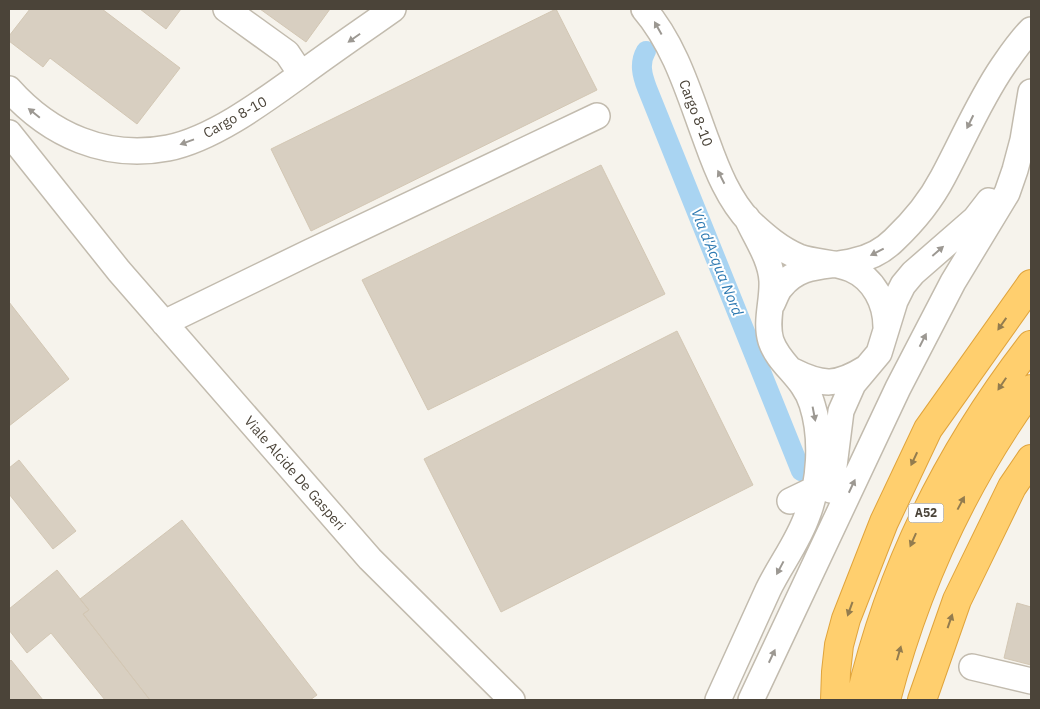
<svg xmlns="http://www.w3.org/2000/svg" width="1040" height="709" font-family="'IBM Plex Sans',sans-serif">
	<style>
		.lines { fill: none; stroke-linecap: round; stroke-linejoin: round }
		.canal { stroke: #a9d4f2; stroke-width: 20 }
		.building { fill: #d8cfc1; stroke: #d3c7b4 }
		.minor-casing { stroke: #c2bbae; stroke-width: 28 }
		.highway-casing { stroke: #e0a43c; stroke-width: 30 }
		.minor { stroke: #fff; stroke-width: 25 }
		.highway { stroke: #ffcf6e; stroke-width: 28 }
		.oneway { fill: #9c9892 }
		.oneway2 { fill: #937c4e }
		.labels { text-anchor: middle; stroke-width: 4; stroke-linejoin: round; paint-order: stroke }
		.shield { fill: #fff; stroke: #817c74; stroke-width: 1 }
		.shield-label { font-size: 12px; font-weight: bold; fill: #4b4439 }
		.street-label { font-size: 14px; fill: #4b4439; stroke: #fff }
		.water-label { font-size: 15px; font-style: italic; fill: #2e7ab2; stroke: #fff }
	</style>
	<rect width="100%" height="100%" fill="#f6f3ec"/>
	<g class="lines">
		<!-- canal -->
		<path class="canal" d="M 646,51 C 639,63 642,75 647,88 L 801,471"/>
	</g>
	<!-- building -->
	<path class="building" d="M 30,9 L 102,9 L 180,68 L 137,124 L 50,58 L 43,67 L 9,41 L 9,36 Z
		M 140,9 L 181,9 L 166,29 Z
		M 260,9 L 330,9 L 306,42 Z
		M 556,9 L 597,90 L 311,231 L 271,149 Z
		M 601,165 L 665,294 L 428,410 L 362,280 Z
		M 9,302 L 69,379 L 9,426 Z
		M 677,331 L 753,485 L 501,612 L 424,459 Z
		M 19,460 L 76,531 L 53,549 L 9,494 L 9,468 Z
		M 182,520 L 317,695 L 310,700 L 150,700 L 83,614 L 89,610 L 80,599 Z
		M 57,570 L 89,610 L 83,614 L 150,700 L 105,700 L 51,633 L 27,653 L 9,630 L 9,609 Z
		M 1017,603 L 1031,607 L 1031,665 L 1004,658 Z
		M 11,660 L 43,700 L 9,700 L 9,662 Z"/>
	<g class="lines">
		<defs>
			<path id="minor" d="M 226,9 L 287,53 L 301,74
				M 644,9 C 676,46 690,97 707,142 C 717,170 729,200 750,222 C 765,236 780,249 799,257 C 816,263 835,262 851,269 C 874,279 886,303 886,327
				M 9,89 C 50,135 106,160 168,148 C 213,139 264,101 300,75 C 331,52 362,31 393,9
				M 9,133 L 119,271 L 370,559 L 512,700
				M 772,304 C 775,298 777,291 781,287 C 801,262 827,268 854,261 C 869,258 884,250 894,240 C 913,222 931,200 943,177 C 963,140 979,101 1003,66 C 1012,53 1020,41 1031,30
				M 164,323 L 310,252 L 597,116
				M 793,371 C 823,386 837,386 866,368
				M 831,490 L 841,411 L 853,384 L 879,353 L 895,301 L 903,285 L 913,273 L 975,219 L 989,201
				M 790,501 L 815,489
				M 972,667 L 1031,681
				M 718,700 C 735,663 751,627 768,590 C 780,565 798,542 807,516 C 820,483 823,438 812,404 C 804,377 779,365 771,341 C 765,322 773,301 772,281 C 771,259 756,238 747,218
				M 751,700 L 898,388 L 953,282 L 1007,193 L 1015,170 L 1023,140 L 1031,92"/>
			<path id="highway" d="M 835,700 L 836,672 L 839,645 L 846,619 L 884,522 L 928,429 L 1031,284
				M 860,700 C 890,569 949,451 1031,345
				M 886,700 C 915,588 963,483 1031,389
				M 922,700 L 957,600 L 1012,487 L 1031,459"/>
		</defs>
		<!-- minor casing -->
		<use href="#minor" class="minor-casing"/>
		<!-- highway casing -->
		<use href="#highway" class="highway-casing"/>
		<!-- minor -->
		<use href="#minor" class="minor"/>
		<!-- highway -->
		<use href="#highway" class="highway"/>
	</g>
	<!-- one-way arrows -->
	<defs><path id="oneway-solid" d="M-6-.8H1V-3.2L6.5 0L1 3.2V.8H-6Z" transform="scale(1.25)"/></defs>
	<g class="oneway">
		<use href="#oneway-solid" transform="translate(658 28) rotate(-119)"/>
		<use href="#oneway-solid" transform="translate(354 38) rotate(145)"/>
		<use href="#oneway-solid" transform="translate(34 113) rotate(-141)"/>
		<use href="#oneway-solid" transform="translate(970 122) rotate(116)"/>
		<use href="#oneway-solid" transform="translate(187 142) rotate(160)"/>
		<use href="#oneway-solid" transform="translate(721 177) rotate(-117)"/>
		<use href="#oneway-solid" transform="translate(938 251) rotate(-41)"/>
		<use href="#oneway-solid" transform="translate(877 252) rotate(153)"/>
		<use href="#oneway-solid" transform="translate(923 340) rotate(-63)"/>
		<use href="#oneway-solid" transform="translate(814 414) rotate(79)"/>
		<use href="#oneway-solid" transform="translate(852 486) rotate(-65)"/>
		<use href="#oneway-solid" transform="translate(780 568) rotate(118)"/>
		<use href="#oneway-solid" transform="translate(772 656) rotate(-65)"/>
	</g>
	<g class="oneway2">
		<use href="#oneway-solid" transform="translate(1002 324) rotate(125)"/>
		<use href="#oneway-solid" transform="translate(1002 384) rotate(124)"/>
		<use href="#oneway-solid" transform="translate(914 459) rotate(115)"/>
		<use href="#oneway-solid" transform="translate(961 503) rotate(-62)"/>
		<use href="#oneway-solid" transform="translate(913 540) rotate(114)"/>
		<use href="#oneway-solid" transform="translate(850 609) rotate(110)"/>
		<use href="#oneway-solid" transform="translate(950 621) rotate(-71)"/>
		<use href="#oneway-solid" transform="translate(899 653) rotate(-74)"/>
	</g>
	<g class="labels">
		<!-- shield labels -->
		<rect class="shield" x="908.5" y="503.5" width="35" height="19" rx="4"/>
		<g class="shield-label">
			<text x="926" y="517">A52</text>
		</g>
		<!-- street labels -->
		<g class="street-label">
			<text transform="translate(696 113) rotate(69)" y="5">Cargo 8-10</text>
			<text transform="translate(235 117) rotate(-29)" y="5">Cargo 8-10</text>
			<text transform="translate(295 473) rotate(49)" y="5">Viale Alcide De Gasperi</text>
		</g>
		<!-- water labels -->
		<g class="water-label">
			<text transform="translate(717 262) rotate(68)" y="5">Via d'Acqua Nord</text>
		</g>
	</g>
	<!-- border -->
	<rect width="1040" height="709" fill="none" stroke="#4b4439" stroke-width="20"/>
</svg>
